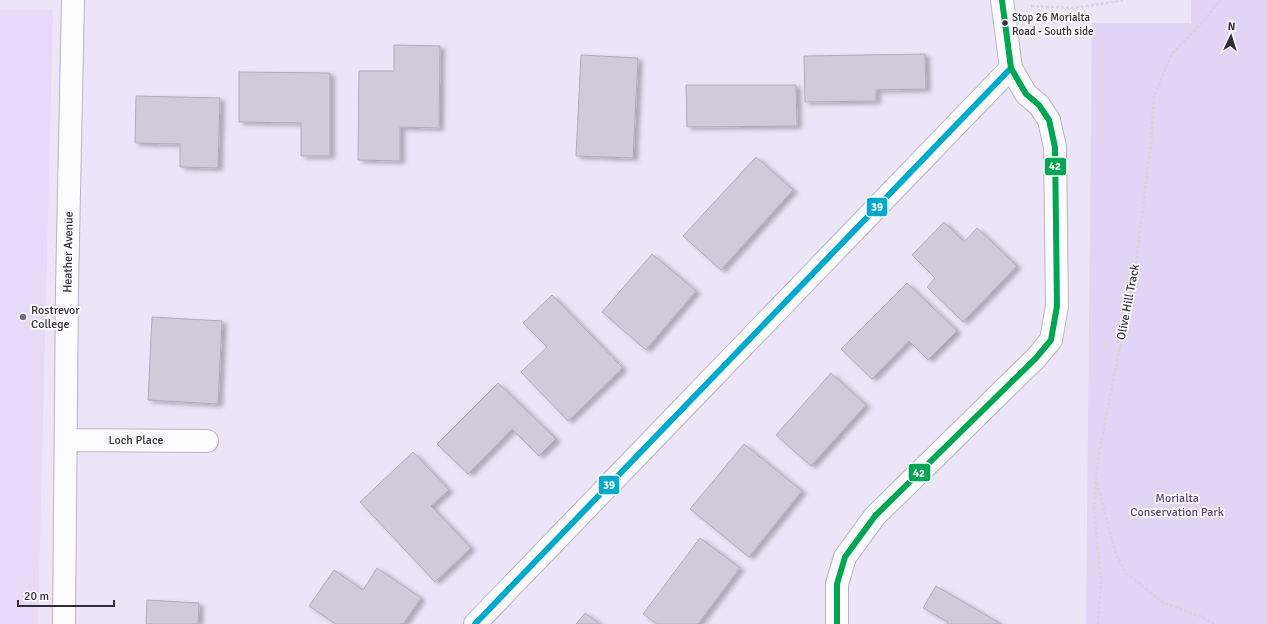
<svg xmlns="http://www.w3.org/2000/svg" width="1267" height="624" font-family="Signika,sans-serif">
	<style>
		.built { fill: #e6daf8 }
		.green { fill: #e1d4f4 }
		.building { fill: #d0cbd9; stroke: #b1abb9; filter: url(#shadow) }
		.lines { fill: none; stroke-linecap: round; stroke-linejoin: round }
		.street-casing { stroke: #b9b4c1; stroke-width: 24 }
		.path { stroke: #d7d5da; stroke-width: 2.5; stroke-dasharray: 3 2; stroke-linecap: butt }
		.street { stroke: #fcfbfe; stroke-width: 22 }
		.bus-1-casing { stroke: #fff; stroke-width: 9 }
		.bus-2-casing { stroke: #fff; stroke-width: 9 }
		.bus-1 { stroke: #00a9ce; stroke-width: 6 }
		.bus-2 { stroke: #00a651; stroke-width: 6 }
		.bus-dot { fill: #322d3a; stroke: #fff; stroke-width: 1.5 }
		.poi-dot { fill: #736d7c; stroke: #fff; stroke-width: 1.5 }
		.labels { text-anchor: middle; stroke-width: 3.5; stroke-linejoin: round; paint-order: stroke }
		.bus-label { font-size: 11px; fill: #322d3a; stroke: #fff; text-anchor: start }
		.street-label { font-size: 12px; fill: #322d3a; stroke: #fff }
		.poi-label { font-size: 12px; fill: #322d3a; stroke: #fff; text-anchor: start }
		.park-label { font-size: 12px; fill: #603c85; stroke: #fff }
		.line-badge { stroke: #fff; stroke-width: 1.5 }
		.badge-label { font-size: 11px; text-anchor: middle; font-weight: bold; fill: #fff }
	</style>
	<defs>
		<filter id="shadow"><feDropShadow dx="4.5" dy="2.5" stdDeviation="2" flood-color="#0004"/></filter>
	</defs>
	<rect width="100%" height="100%" fill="#ece5f7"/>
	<!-- built -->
	<path class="built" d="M 0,10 L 53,10 L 38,624 L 0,624 Z"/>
	<!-- green -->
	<path class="green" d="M 1191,0 L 1267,0 L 1267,624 L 1086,624 L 1092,23 L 1191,23 Z"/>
	<!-- building -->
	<path class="building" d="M 394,45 L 440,46 L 439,128 L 400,127 L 400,161 L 358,160 L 359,71 L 394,71 Z
		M 925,54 L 926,89 L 876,90 L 876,101 L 805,102 L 804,56 Z
		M 581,55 L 638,58 L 633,158 L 576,156 Z
		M 239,72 L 330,73 L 330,156 L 301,156 L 301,123 L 239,122 Z
		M 686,85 L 796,85 L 797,126 L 687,127 Z
		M 136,96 L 220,98 L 218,168 L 180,167 L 180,144 L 135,143 Z
		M 756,157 L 793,190 L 721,270 L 683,236 Z
		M 944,222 L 964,242 L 977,228 L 1017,266 L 963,322 L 927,287 L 935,278 L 912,255 Z
		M 652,254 L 696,291 L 646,350 L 602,312 Z
		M 907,283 L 957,331 L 928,360 L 909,341 L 872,379 L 841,349 Z
		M 552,295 L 623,368 L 568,421 L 521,372 L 547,347 L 523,323 Z
		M 152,317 L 222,321 L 218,404 L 148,400 Z
		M 831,373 L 866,405 L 811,466 L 776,435 Z
		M 498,383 L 556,439 L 539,456 L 512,429 L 468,474 L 437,444 Z
		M 744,444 L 802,491 L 749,557 L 690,509 Z
		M 413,452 L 449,490 L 431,506 L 471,548 L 435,582 L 360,502 Z
		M 700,538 L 740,568 L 698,624 L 657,624 L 643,614 Z
		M 377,568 L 421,598 L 403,624 L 336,624 L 309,606 L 334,570 L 363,590 Z
		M 936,586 L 1001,624 L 947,624 L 948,622 L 923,608 Z
		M 147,600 L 199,603 L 198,624 L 146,624 Z
		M 585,613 L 600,624 L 576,624 Z"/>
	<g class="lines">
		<defs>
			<path id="street" d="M 66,440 L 207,441
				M 64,624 L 67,288 L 73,0
				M 475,624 L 1011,68
				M 837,624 L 837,584 L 845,557 L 875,516 L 1036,358 L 1051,340 L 1057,306 L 1055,147 L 1049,120 L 1039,105 L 1026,94 L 1011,68 L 1002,0"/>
		</defs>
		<!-- street casing -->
		<use href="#street" class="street-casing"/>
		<!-- path -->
		<path class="path" d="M 1031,6 L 1072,8 L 1120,1 L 1123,0
			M 1097,483 L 1116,555 L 1127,574 L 1164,603 L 1200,616 L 1214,624
			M 1098,624 L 1101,581 L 1094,510 L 1098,458 L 1135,271 L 1151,143 L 1154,96 L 1171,55 L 1207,17 L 1220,0"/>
		<!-- street -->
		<use href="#street" class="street"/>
		<defs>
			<path id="bus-1" d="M 475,624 L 1011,68"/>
			<path id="bus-2" d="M 837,624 L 837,584 L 845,557 L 875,516 L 1036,358 L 1051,340 L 1057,306 L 1055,147 L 1049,120 L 1039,105 L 1026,94 L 1011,68 L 1002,0"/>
		</defs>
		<!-- bus-1 casing -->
		<use href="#bus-1" class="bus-1-casing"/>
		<!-- bus-2 casing -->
		<use href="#bus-2" class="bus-2-casing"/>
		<!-- bus-1 -->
		<use href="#bus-1" class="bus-1"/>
		<!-- bus-2 -->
		<use href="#bus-2" class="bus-2"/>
	</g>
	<!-- markers -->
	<circle class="bus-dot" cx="1005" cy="23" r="3.5"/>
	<circle class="poi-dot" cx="23" cy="317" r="4"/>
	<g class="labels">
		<!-- bus labels -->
		<g class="bus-label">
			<text x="1012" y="21">Stop 26 Morialta<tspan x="1012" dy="14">Road - South side</tspan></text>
		</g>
		<!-- street labels -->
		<g class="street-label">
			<text transform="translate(68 252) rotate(-89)" y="4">Heather Avenue</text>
			<text transform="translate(1128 302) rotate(-79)" y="4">Olive Hill Track</text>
			<text x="136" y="444">Loch Place</text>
		</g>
		<!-- poi labels -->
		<g class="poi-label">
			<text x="31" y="314">Rostrevor<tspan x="31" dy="14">College</tspan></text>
		</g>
		<!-- park labels -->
		<g class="park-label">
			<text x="1177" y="502">Morialta<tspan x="1177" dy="14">Conservation Park</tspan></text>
		</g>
	</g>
	<g class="line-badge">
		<rect x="1044" y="157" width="23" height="19" rx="4" fill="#00a651"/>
		<rect x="866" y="197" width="22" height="20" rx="4" fill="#00a9ce"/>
		<rect x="908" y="463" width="23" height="19" rx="4" fill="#00a651"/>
		<rect x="598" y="475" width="22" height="20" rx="4" fill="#00a9ce"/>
	</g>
	<g class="badge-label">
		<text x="1055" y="170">42</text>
		<text x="877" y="211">39</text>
		<text x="919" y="477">42</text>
		<text x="609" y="489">39</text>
	</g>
	<!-- north arrow -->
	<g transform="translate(1231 36) rotate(4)" stroke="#ffffff" stroke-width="3" paint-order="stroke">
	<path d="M0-3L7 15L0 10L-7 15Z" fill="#322d3a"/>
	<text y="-6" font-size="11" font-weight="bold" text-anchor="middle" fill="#322d3a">N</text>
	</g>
	<!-- scale -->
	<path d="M18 600v6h96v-6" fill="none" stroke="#322d3a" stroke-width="2"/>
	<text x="24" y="600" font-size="12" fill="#322d3a" stroke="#ffffff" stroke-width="3" paint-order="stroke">20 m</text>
</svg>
